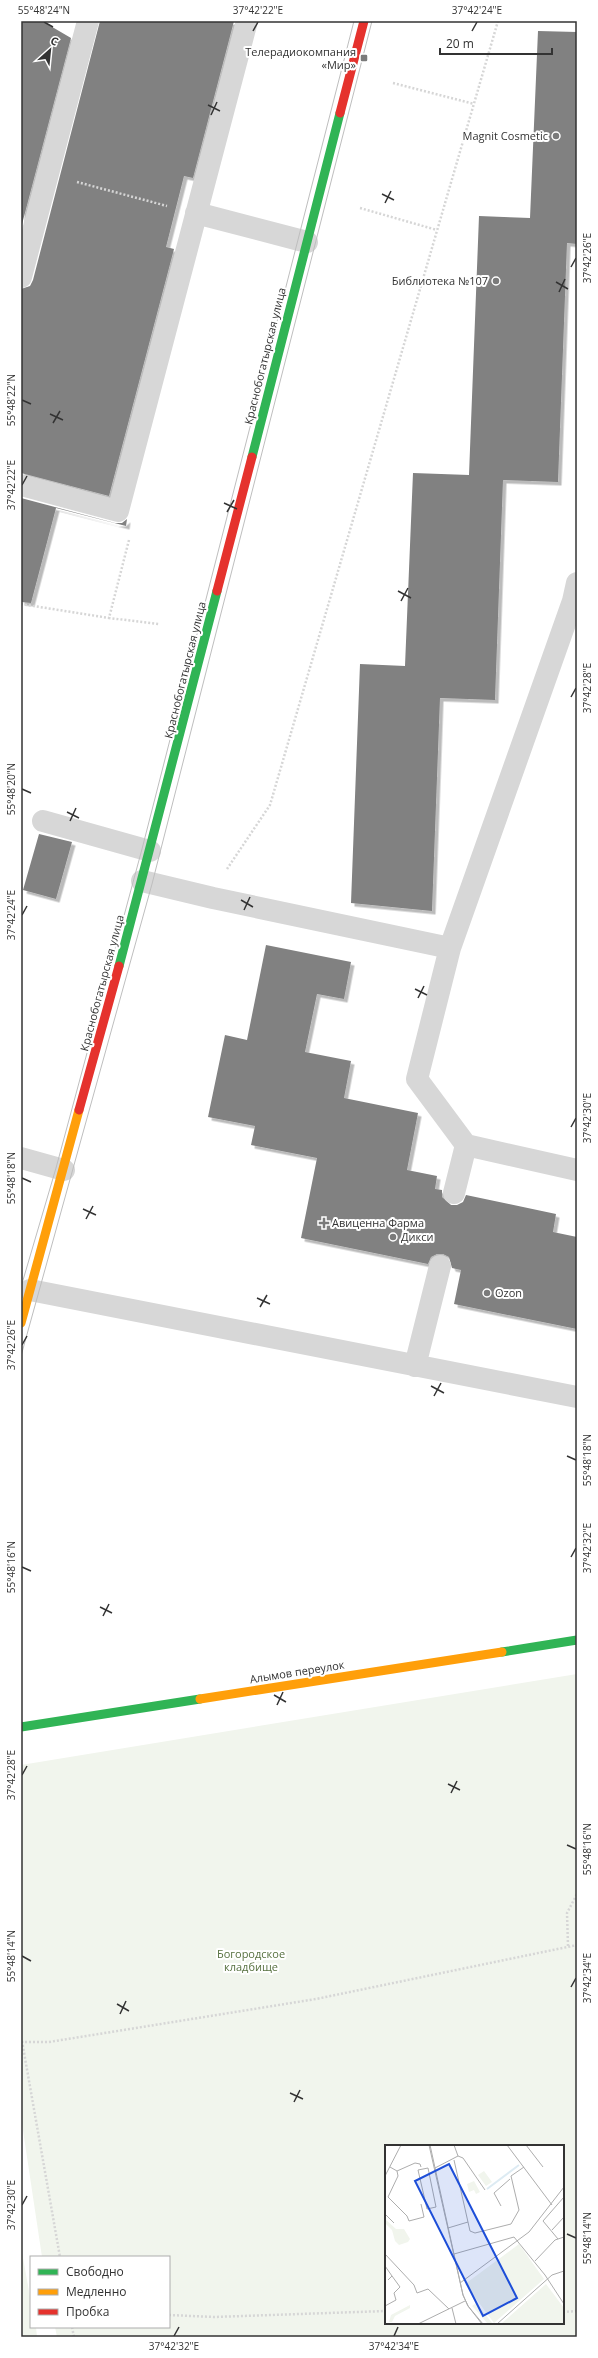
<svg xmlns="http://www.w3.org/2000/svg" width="598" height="2358" font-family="'Open Sans',sans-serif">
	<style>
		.green { fill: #f1f5ed; fill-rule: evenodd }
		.building { fill: #818181; filter: url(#shadow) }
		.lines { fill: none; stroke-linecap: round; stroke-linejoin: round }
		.path { stroke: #d6d6d6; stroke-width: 2.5; stroke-dasharray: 2 2; stroke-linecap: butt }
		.lane { stroke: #d7d7d7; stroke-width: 22 }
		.fast { stroke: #30b455; stroke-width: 9 }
		.slow { stroke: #ff9f0a; stroke-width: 9 }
		.jam { stroke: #e5322d; stroke-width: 9 }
		.tram { stroke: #bebebe; stroke-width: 1 }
		.ticks { fill: none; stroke: #333; stroke-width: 1.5 }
		.poi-dot { fill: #7a7a7a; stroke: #fff; stroke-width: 1.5 }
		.labels { text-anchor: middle; stroke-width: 4; stroke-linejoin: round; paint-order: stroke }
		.poi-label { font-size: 11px; fill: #333; stroke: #fff; text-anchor: end }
		.street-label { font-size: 11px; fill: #333; stroke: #fff }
		.park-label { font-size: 11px; fill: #56703f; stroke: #fff }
		.inset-river { fill: none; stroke: #ddebf3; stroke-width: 2 }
		.inset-road { fill: none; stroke: #adadad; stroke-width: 1 }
		.view { fill: #1d4ed8; fill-opacity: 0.15; stroke: #1d4ed8; stroke-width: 2 }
		.inset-edge { fill: none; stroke: #333; stroke-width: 2 }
		.neatline { fill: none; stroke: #333; stroke-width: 1.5 }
		.ticks-label { font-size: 10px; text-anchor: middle; fill: #333 }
	</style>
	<defs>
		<filter id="shadow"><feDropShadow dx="3.5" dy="3.5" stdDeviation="0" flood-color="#0004"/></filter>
	</defs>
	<rect width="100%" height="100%" fill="#fff"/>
	<!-- green -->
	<path class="green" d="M 577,1674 L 577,2337 L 57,2337 L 55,2327 L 169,2327 L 169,2257 L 42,2257 L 21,2117 L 21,1765 ZM 386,2146 L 563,2146 L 563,2323 L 386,2323 Z
		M 21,2247 L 31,2302 L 31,2327 L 36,2327 L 37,2337 L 21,2337 Z"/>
	<!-- building -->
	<path class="building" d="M 21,21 L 42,21 L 71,38 L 21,228 Z
		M 100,21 L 234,21 L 193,178 L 184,176 L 166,247 L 174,249 L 109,496 L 21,473 L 21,289 L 30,286 L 33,280 Z
		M 538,31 L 577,32 L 577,244 L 567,243 L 558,482 L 503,480 L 495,700 L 440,698 L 432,911 L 351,903 L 360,664 L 405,666 L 413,473 L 469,475 L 479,216 L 530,218 Z
		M 21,498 L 115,523 L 122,523 L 127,519 L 126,526 L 56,508 L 31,603 L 21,602 Z
		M 39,834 L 72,842 L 56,899 L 23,890 Z
		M 266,945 L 351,962 L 344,999 L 317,994 L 305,1052 L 351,1061 L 344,1098 L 418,1113 L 407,1170 L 437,1176 L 435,1189 L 442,1190 L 442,1197 L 451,1205 L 457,1205 L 463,1202 L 466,1195 L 556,1214 L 553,1232 L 577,1237 L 577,1329 L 454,1304 L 461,1270 L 452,1268 L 449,1257 L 443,1254 L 437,1254 L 431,1257 L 428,1264 L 301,1238 L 317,1158 L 251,1145 L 255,1126 L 208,1117 L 225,1035 L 247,1040 Z"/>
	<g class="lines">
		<!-- path -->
		<path class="path" d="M 393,83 L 474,104
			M 77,182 L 167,206
			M 360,208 L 437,230
			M 129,540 L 109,618 L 159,624
			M 21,604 L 109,618
			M 227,869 L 270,805 L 498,21
			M 568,1946 L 567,1913 L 577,1894
			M 22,2041 L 60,2257
			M 21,2042 L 49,2042 L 316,1999 L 577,1945
			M 563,2312 L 577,2311
			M 169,2315 L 214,2317 L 386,2311
			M 72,2327 L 74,2337"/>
		<!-- lane -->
		<path class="lane" d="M 196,213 L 307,242
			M 21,277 L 88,21
			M 21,485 L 118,511 L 247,21
			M 577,583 L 573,601 L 450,948 L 417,1079 L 466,1145 L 577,1170
			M 43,821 L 150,851
			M 142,881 L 213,898 L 450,948
			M 21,1158 L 64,1170
			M 454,1193 L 466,1145
			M 30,1290 L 577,1397
			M 415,1366 L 440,1266"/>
		<!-- fast -->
		<path class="fast" d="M 252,457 L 340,113
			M 119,966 L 217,591
			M 502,1652 L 577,1640
			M 21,1727 L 200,1699"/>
		<!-- slow -->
		<path class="slow" d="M 21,1323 L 79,1110
			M 200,1699 L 502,1652"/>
		<!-- jam -->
		<path class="jam" d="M 340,113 L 364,21
			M 217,591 L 252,457
			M 79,1110 L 119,966"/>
		<!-- tram -->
		<path class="tram" d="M 21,1287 L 56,1168 L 142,849 L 354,21
			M 21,1356 L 152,884 L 372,21"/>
	</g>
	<!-- ticks -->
	<path class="ticks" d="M 44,22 L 53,27M 253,31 L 258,22M 472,31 L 477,22M 208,105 L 220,111M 211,115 L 217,102M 382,194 L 394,200M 385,203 L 391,191M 571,267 L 576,258M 556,282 L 568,289M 559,292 L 565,279M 22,400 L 31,404M 50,414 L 63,420M 53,423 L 60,411M 22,485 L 27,476M 224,503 L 237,509M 227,512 L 234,500M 398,591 L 411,598M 401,601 L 408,588M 571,697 L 576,688M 22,789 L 31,793M 67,812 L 79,818M 70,821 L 76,808M 241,900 L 253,907M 244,910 L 250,897M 22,915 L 27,906M 415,989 L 427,995M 418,998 L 424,986M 571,1127 L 576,1118M 22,1178 L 31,1182M 83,1209 L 96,1215M 86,1219 L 93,1206M 257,1298 L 270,1304M 260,1307 L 267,1295M 22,1345 L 27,1336M 431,1386 L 444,1393M 434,1396 L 441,1383M 567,1456 L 576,1460M 571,1557 L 576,1548M 22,1567 L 31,1571M 100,1607 L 112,1613M 103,1616 L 109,1604M 274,1695 L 286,1702M 277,1705 L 283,1692M 22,1775 L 27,1766M 448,1784 L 460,1790M 451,1793 L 457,1781M 567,1845 L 576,1849M 22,1956 L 31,1961M 571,1987 L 576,1978M 117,2004 L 129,2011M 120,2014 L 126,2001M 290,2093 L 303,2099M 294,2102 L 300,2090M 22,2205 L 27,2196M 567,2234 L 576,2238M 174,2336 L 179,2327M 394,2336 L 398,2327"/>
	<!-- markers -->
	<g class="poi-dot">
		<rect x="360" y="54" width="8" height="8" rx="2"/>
		<circle cx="556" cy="136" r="4"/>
		<circle cx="496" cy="281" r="4"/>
		<path d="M322 1217h4v4h4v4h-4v4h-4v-4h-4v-4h4z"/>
		<circle cx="393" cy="1237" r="4"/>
		<circle cx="487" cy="1293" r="4"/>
	</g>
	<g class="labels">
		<!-- poi labels -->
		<g class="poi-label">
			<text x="356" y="56">Телерадиокомпания<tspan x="356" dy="13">«Мир»</tspan></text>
			<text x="548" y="140">Magnit Cosmetic</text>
			<text x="488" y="285">Библиотека №107</text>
			<text x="332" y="1227" text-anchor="start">Авиценна Фарма</text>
			<text x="401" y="1241" text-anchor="start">Дикси</text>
			<text x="495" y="1297" text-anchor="start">Ozon</text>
		</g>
		<!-- street labels -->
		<g class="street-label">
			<text transform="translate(265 356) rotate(-76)" y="4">Краснобогатырская улица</text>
			<text transform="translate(185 670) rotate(-76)" y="4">Краснобогатырская улица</text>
			<text transform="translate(102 983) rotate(-75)" y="4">Краснобогатырская улица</text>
			<text transform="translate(297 1672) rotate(-9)" y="4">Алымов переулок</text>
		</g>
		<!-- park labels -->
		<g class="park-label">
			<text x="251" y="1958">Богородское<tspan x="251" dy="13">кладбище</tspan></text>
		</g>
	</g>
	<!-- overview -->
	<g transform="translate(385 2145)">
		<rect width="179" height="179" fill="#fff"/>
		<path d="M 99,26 L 107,37 L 101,41 L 93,30 ZM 89,36 L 95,47 L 91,49 L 89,45 L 84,47 L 82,39 ZM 0,74 L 11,84 L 19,84 L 25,94 L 23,97 L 14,100 L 10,96 L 7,85 L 0,78 ZM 134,99 L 159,134 L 109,178 L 80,139 ZM 161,139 L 179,163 L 179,179 L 116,179 ZM 91,158 L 108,179 L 102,178 L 89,163 L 87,161 ZM 25,160 L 25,163 L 10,171 L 7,177 L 4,177 L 6,170 Z" fill="#f1f5ed"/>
		<path class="inset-river" d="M 102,44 L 134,20"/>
		<path class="inset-road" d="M 44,0 L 78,150 L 83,161 L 97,179M 45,0 L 78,150 L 83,161 L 98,179M 122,0 L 167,60M 141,0 L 158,22M 73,11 L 78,13 L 100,45M 69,15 L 85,86 L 90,88 L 126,79 L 134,65 L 126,31 L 139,22M 5,22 L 12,26 L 13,31 L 3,52 L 22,71 L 24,76 L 39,72 L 36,59M 43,23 L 51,62 L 42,64 L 33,25 ZM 50,23 L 73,11 L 69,0M 12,26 L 30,18 L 35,19 L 36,22M 0,31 L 16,0M 116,61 L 109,48 L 125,34M 0,69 L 9,78M 63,83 L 83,77M 167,85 L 179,72M 173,94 L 158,76 L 179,52M 0,109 L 29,140 L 32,148 L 43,144 L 64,164M 69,109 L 129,92 L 160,130 L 179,159M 150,116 L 170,95 L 179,92M 0,121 L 7,131 L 3,135M 75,138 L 144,87 L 179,42M 0,161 L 11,155 L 9,148 L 15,142 L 7,131M 67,163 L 71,179M 33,179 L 80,156M 112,179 L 167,130 L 179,126"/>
		<path class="view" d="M 64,19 L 132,153 L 98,171 L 30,36 Z"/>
		<rect width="179" height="179" class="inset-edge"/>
	</g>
	<!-- border -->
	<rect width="598" height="2358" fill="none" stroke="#ffffff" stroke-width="44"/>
	<!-- legend -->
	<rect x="30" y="2256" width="140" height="72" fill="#ffffff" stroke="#adadad"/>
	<rect x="38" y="2269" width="20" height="6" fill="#30b455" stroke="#adadad"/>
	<text x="66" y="2276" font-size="12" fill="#333333">Свободно</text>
	<rect x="38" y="2289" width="20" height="6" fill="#ff9f0a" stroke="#adadad"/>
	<text x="66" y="2296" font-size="12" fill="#333333">Медленно</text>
	<rect x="38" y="2309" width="20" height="6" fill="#e5322d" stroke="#adadad"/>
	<text x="66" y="2316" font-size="12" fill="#333333">Пробка</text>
	<!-- north arrow -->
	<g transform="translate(50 50) rotate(27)" stroke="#ffffff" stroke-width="3" paint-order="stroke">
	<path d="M0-3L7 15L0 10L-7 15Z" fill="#333333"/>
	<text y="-6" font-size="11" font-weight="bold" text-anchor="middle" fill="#333333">С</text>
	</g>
	<!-- scale -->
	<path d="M440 48v6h112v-6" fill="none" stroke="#333333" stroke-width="2"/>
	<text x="446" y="48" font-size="12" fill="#333333" stroke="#ffffff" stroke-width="3" paint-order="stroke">20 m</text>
	<rect x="22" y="22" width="554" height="2314" class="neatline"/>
	<g class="ticks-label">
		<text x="44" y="14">55°48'24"N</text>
		<text x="258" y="14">37°42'22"E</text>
		<text x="477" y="14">37°42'24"E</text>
		<text transform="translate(587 258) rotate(-90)" y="4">37°42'26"E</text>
		<text transform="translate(11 400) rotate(-90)" y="4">55°48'22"N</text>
		<text transform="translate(11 485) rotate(-90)" y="4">37°42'22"E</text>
		<text transform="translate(587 688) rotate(-90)" y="4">37°42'28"E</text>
		<text transform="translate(11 789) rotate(-90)" y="4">55°48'20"N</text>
		<text transform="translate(11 915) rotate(-90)" y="4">37°42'24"E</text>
		<text transform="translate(587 1118) rotate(-90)" y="4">37°42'30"E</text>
		<text transform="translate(11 1178) rotate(-90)" y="4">55°48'18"N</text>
		<text transform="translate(11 1345) rotate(-90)" y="4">37°42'26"E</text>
		<text transform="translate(587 1460) rotate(-90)" y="4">55°48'18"N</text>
		<text transform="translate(587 1548) rotate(-90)" y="4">37°42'32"E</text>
		<text transform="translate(11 1567) rotate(-90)" y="4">55°48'16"N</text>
		<text transform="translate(11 1775) rotate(-90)" y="4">37°42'28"E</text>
		<text transform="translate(587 1849) rotate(-90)" y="4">55°48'16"N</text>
		<text transform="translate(11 1956) rotate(-90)" y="4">55°48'14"N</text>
		<text transform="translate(587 1978) rotate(-90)" y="4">37°42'34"E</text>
		<text transform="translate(11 2205) rotate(-90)" y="4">37°42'30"E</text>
		<text transform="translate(587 2238) rotate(-90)" y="4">55°48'14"N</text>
		<text x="174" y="2350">37°42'32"E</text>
		<text x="394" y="2350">37°42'34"E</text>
	</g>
</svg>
